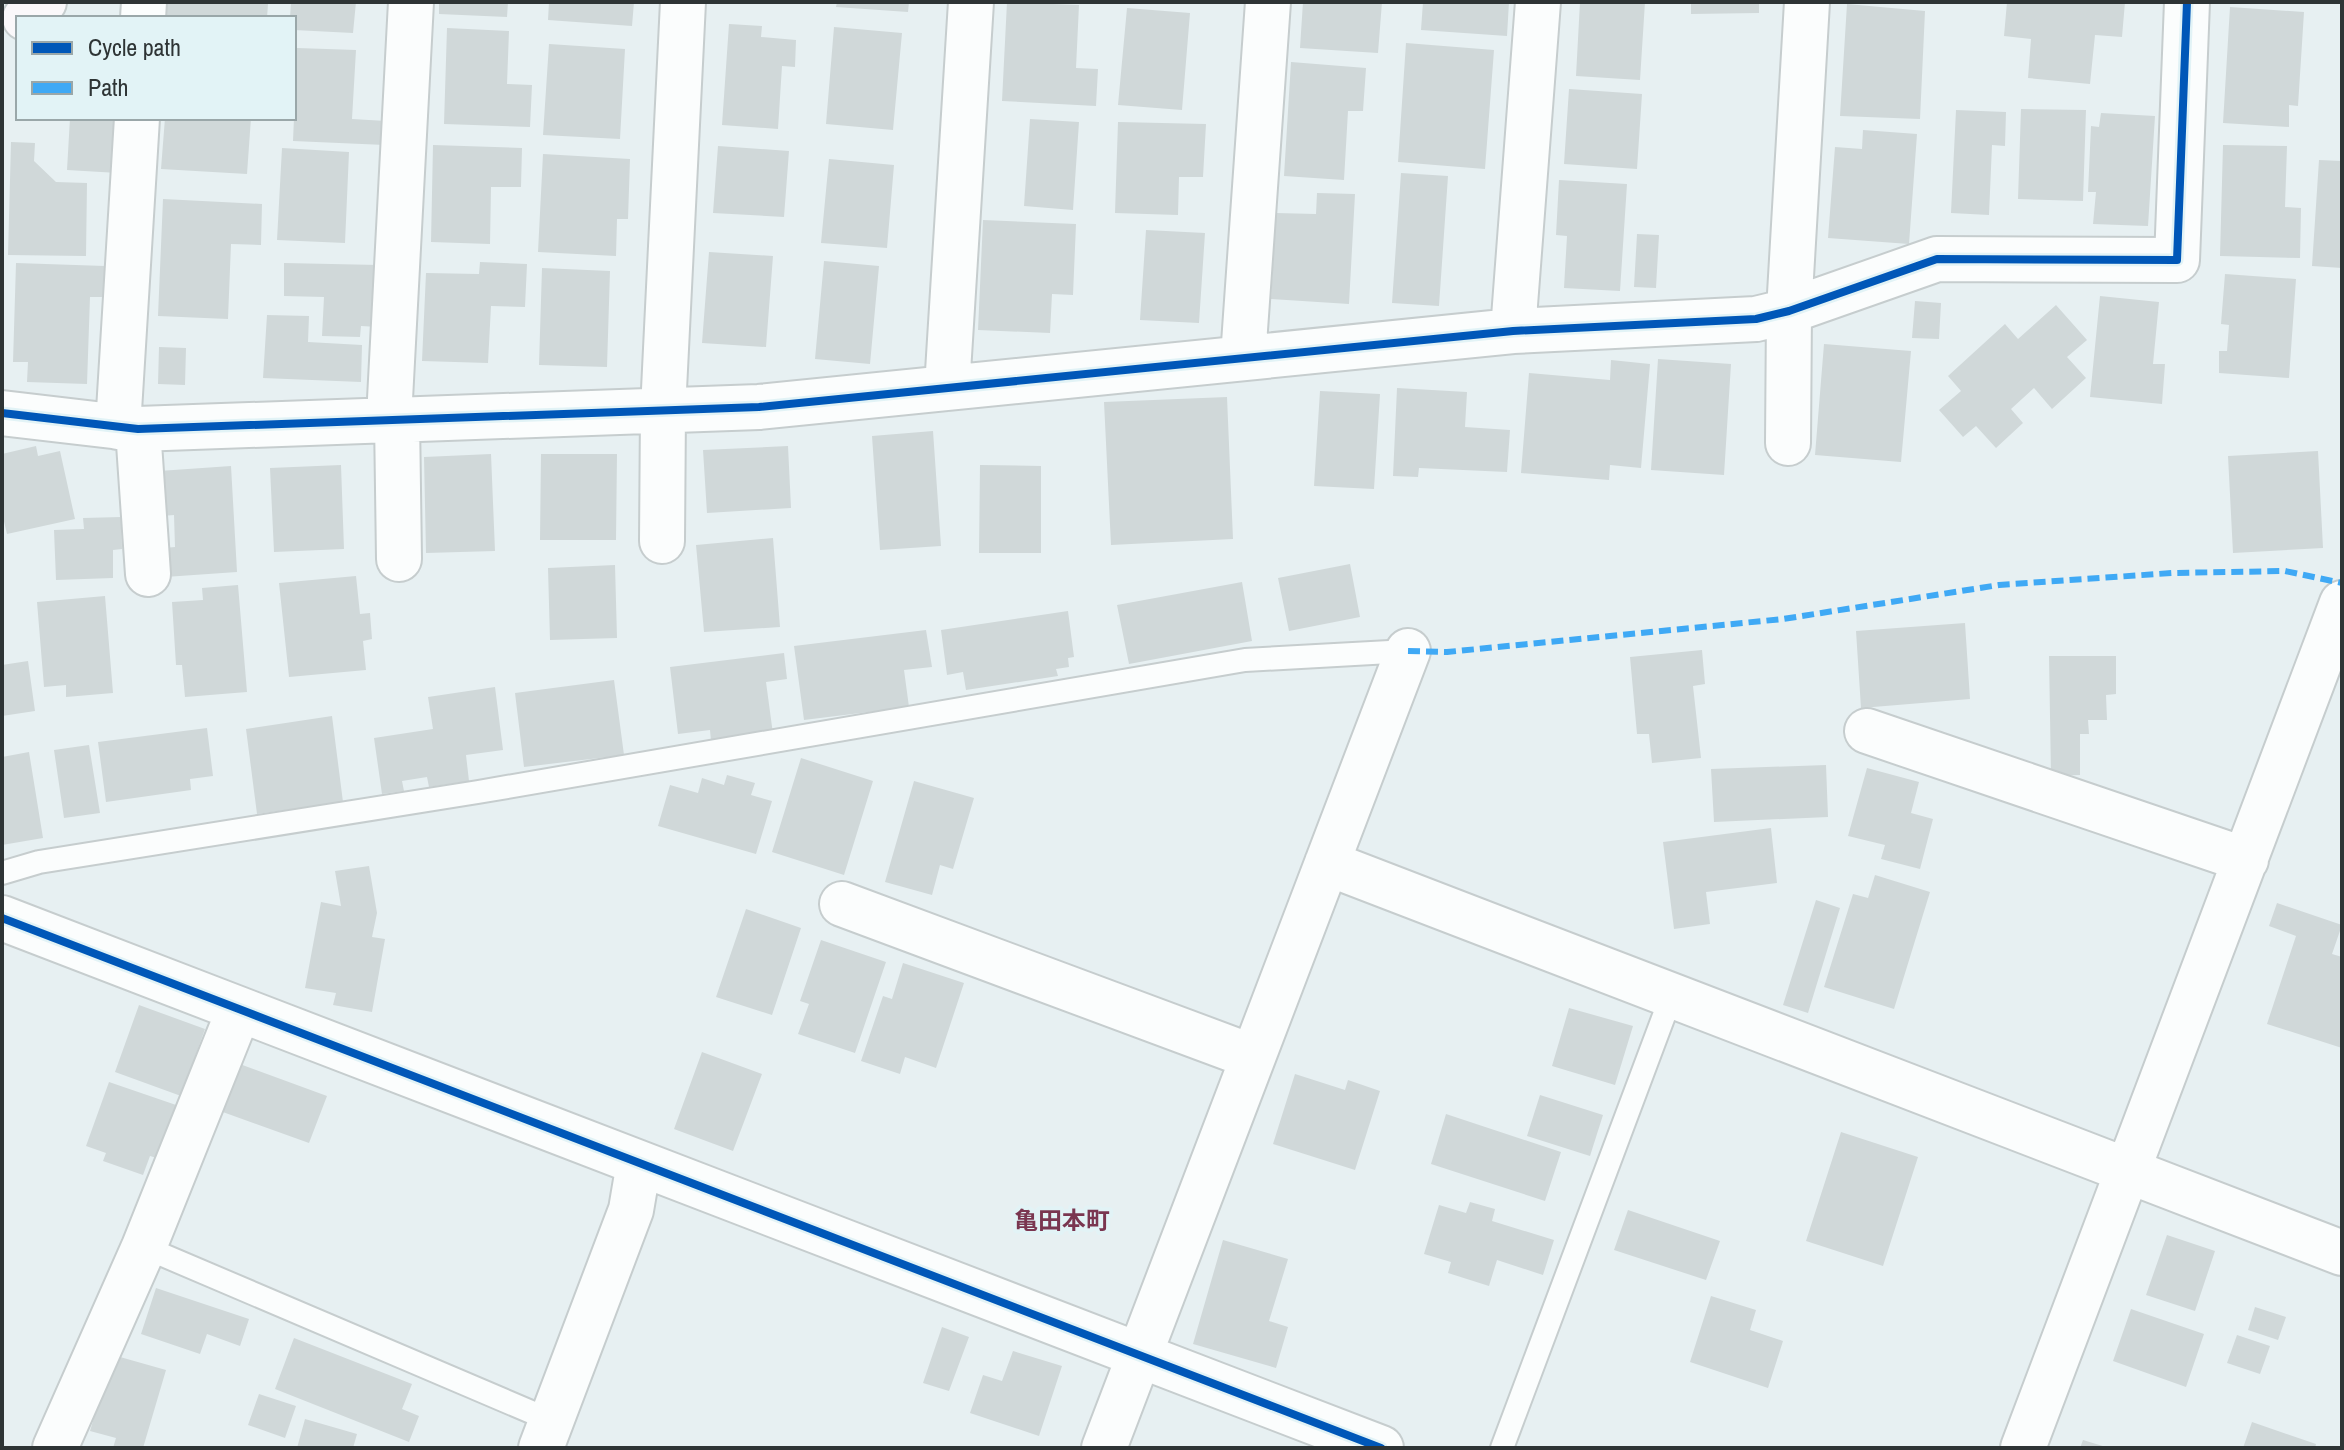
<svg xmlns="http://www.w3.org/2000/svg" width="2344" height="1450" font-family="'Archivo Narrow','Noto Sans JP',sans-serif">
	<style>
		.building { fill: #d0d8d9 }
		.lines { fill: none; stroke-linecap: round; stroke-linejoin: round }
		.lane-casing { stroke: #c6cdce; stroke-width: 26 }
		.street-casing { stroke: #c6cdce; stroke-width: 48 }
		.secondary-casing { stroke: #c6cdce; stroke-width: 48 }
		.lane { stroke: #fbfdfd; stroke-width: 22 }
		.street { stroke: #fbfdfd; stroke-width: 44 }
		.secondary { stroke: #faf8fa; stroke-width: 44 }
		.quiet { stroke: #3fa9f5; stroke-width: 6; stroke-dasharray: 12 6; stroke-linecap: butt }
		.cycleway-casing { stroke: #e2f3f6; stroke-width: 13 }
		.cycleway { stroke: #0057b8; stroke-width: 8 }
		.labels { text-anchor: middle; stroke-width: 8; stroke-linejoin: round; paint-order: stroke }
		.quarter-label { font-size: 24px; font-weight: bold; fill: #7a3650; stroke: #e2f3f6 }
	</style>
	<rect width="100%" height="100%" fill="#e7f0f2"/>
	<!-- building -->
	<path class="building" d="M 166,2 L 268,4 L 267,18 L 165,18 Z
		M 291,2 L 356,2 L 353,33 L 294,30 L 294,18 L 290,18 Z
		M 439,2 L 508,2 L 507,17 L 439,14 Z
		M 549,2 L 634,2 L 632,26 L 548,20 Z
		M 837,2 L 909,2 L 908,12 L 836,7 Z
		M 1007,2 L 1079,5 L 1076,68 L 1098,69 L 1096,106 L 1002,101 Z
		M 1303,2 L 1382,2 L 1378,53 L 1300,48 Z
		M 1423,2 L 1509,2 L 1507,36 L 1421,30 Z
		M 1580,2 L 1645,2 L 1640,80 L 1576,76 Z
		M 1691,2 L 1759,2 L 1759,13 L 1691,14 Z
		M 2007,2 L 2125,2 L 2122,37 L 2095,35 L 2090,84 L 2028,78 L 2031,39 L 2004,36 Z
		M 1847,4 L 1925,11 L 1920,119 L 1840,116 Z
		M 2230,7 L 2304,12 L 2298,106 L 2289,105 L 2289,127 L 2223,123 Z
		M 1127,8 L 1190,13 L 1182,110 L 1118,105 Z
		M 729,24 L 762,26 L 761,37 L 796,40 L 795,67 L 782,66 L 778,129 L 722,125 Z
		M 834,27 L 902,33 L 893,130 L 826,124 Z
		M 447,28 L 509,31 L 507,84 L 532,85 L 530,127 L 444,124 Z
		M 1406,43 L 1494,50 L 1485,169 L 1398,162 Z
		M 549,44 L 625,49 L 620,139 L 543,135 Z
		M 297,48 L 356,50 L 352,119 L 386,121 L 385,145 L 293,141 Z
		M 1291,62 L 1366,68 L 1363,111 L 1348,111 L 1344,180 L 1284,176 Z
		M 1569,89 L 1642,94 L 1637,169 L 1564,164 Z
		M 2021,109 L 2086,110 L 2083,201 L 2018,199 Z
		M 1956,110 L 2006,112 L 2005,146 L 1992,145 L 1989,215 L 1951,213 Z
		M 2101,113 L 2155,116 L 2148,226 L 2093,224 L 2096,192 L 2088,192 L 2091,126 L 2099,127 Z
		M 70,118 L 121,118 L 118,173 L 67,170 Z
		M 165,118 L 251,118 L 247,174 L 161,169 Z
		M 1030,119 L 1079,122 L 1073,210 L 1024,206 Z
		M 1118,122 L 1206,124 L 1203,177 L 1179,177 L 1178,215 L 1115,213 Z
		M 1863,130 L 1917,134 L 1909,244 L 1828,238 L 1835,147 L 1862,149 Z
		M 11,142 L 35,143 L 34,161 L 56,182 L 87,183 L 86,256 L 8,255 Z
		M 433,145 L 522,148 L 521,187 L 491,187 L 490,244 L 431,242 Z
		M 2223,145 L 2287,146 L 2285,207 L 2301,208 L 2300,258 L 2220,256 Z
		M 718,146 L 789,151 L 784,217 L 713,213 Z
		M 282,148 L 349,152 L 345,243 L 277,240 Z
		M 543,154 L 630,159 L 628,219 L 617,219 L 616,256 L 538,252 Z
		M 829,159 L 894,165 L 887,248 L 821,243 Z
		M 2319,160 L 2342,161 L 2342,268 L 2312,266 Z
		M 1401,173 L 1448,176 L 1439,306 L 1392,303 Z
		M 1559,180 L 1627,184 L 1620,291 L 1564,288 L 1567,236 L 1556,235 Z
		M 1317,193 L 1355,194 L 1349,304 L 1271,299 L 1276,213 L 1316,214 Z
		M 163,199 L 262,204 L 261,245 L 231,244 L 228,319 L 158,316 Z
		M 983,220 L 1076,224 L 1073,295 L 1052,294 L 1050,333 L 978,330 Z
		M 1146,230 L 1205,233 L 1199,323 L 1140,320 Z
		M 1637,234 L 1659,235 L 1656,288 L 1634,287 Z
		M 709,252 L 773,256 L 766,347 L 702,343 Z
		M 824,261 L 879,266 L 870,364 L 815,359 Z
		M 480,262 L 527,264 L 525,307 L 491,306 L 488,363 L 422,361 L 426,273 L 479,274 Z
		M 16,263 L 105,266 L 104,297 L 90,297 L 87,384 L 27,382 L 28,362 L 13,362 Z
		M 284,263 L 379,265 L 378,327 L 361,326 L 360,337 L 322,336 L 324,297 L 284,296 Z
		M 542,268 L 610,271 L 607,367 L 539,365 Z
		M 2225,274 L 2296,279 L 2289,378 L 2219,373 L 2219,351 L 2227,351 L 2229,325 L 2221,324 Z
		M 2100,296 L 2159,302 L 2153,364 L 2165,364 L 2162,404 L 2090,397 Z
		M 1915,301 L 1941,303 L 1939,339 L 1912,338 Z
		M 2056,305 L 2087,340 L 2067,357 L 2086,378 L 2052,409 L 2034,388 L 2011,409 L 2023,423 L 1996,448 L 1976,426 L 1963,437 L 1939,410 L 1961,391 L 1948,376 L 2005,324 L 2018,339 Z
		M 267,315 L 309,316 L 308,342 L 362,345 L 361,382 L 263,378 Z
		M 1824,344 L 1911,351 L 1901,462 L 1815,455 Z
		M 159,347 L 186,348 L 185,385 L 158,384 Z
		M 1658,359 L 1731,364 L 1724,475 L 1651,470 Z
		M 1611,360 L 1650,364 L 1641,468 L 1610,465 L 1609,480 L 1521,473 L 1529,373 L 1610,380 Z
		M 1397,388 L 1467,392 L 1465,427 L 1510,430 L 1507,472 L 1419,468 L 1418,477 L 1393,476 Z
		M 1320,391 L 1380,394 L 1374,489 L 1314,486 Z
		M 1227,397 L 1233,539 L 1111,545 L 1104,402 Z
		M 933,431 L 941,546 L 880,550 L 872,436 Z
		M 36,446 L 38,456 L 60,451 L 75,519 L 7,534 L 2,513 L 2,454 Z
		M 788,446 L 791,508 L 707,513 L 703,450 Z
		M 2318,451 L 2323,548 L 2233,553 L 2228,456 Z
		M 491,454 L 495,551 L 426,553 L 424,457 Z
		M 541,454 L 617,454 L 616,540 L 540,540 Z
		M 341,465 L 344,549 L 274,552 L 270,468 Z
		M 980,465 L 1041,466 L 1041,553 L 979,553 Z
		M 231,466 L 237,572 L 165,577 L 164,548 L 175,547 L 174,515 L 162,516 L 159,471 Z
		M 121,517 L 122,549 L 113,550 L 113,578 L 56,580 L 54,530 L 84,529 L 83,518 Z
		M 773,538 L 780,627 L 704,632 L 696,545 Z
		M 1350,564 L 1360,617 L 1289,631 L 1278,578 Z
		M 615,565 L 617,638 L 550,640 L 548,568 Z
		M 356,576 L 360,614 L 370,613 L 372,639 L 363,641 L 366,670 L 289,677 L 279,583 Z
		M 1242,582 L 1252,641 L 1129,664 L 1117,605 Z
		M 238,585 L 247,692 L 185,697 L 182,665 L 176,665 L 172,602 L 203,600 L 202,588 Z
		M 105,596 L 113,693 L 66,697 L 66,685 L 44,687 L 37,602 Z
		M 1068,611 L 1074,657 L 1068,658 L 1069,667 L 1056,669 L 1058,676 L 966,690 L 963,672 L 947,675 L 941,630 Z
		M 1965,623 L 1970,699 L 1861,708 L 1856,631 Z
		M 926,630 L 932,667 L 904,670 L 909,707 L 804,720 L 794,646 Z
		M 1702,650 L 1705,684 L 1693,686 L 1701,758 L 1652,763 L 1649,734 L 1637,734 L 1630,657 Z
		M 784,653 L 787,679 L 766,682 L 773,734 L 711,741 L 710,730 L 678,734 L 670,667 Z
		M 2049,656 L 2116,656 L 2116,694 L 2106,695 L 2107,720 L 2088,720 L 2089,734 L 2080,734 L 2080,775 L 2051,776 Z
		M 28,661 L 35,711 L 2,716 L 2,665 Z
		M 614,680 L 624,755 L 524,767 L 515,693 Z
		M 495,687 L 503,750 L 466,755 L 469,781 L 429,787 L 427,777 L 402,781 L 404,791 L 382,794 L 374,738 L 433,729 L 428,697 Z
		M 332,716 L 343,802 L 257,814 L 246,729 Z
		M 207,728 L 213,776 L 190,779 L 191,790 L 106,802 L 98,742 Z
		M 89,745 L 100,813 L 64,818 L 54,750 Z
		M 29,752 L 43,838 L 2,845 L 2,757 Z
		M 801,758 L 873,781 L 844,875 L 772,852 Z
		M 1826,765 L 1828,817 L 1714,822 L 1711,769 Z
		M 1867,768 L 1919,782 L 1911,813 L 1933,819 L 1920,869 L 1881,859 L 1885,845 L 1848,836 Z
		M 727,775 L 755,783 L 751,795 L 772,801 L 756,854 L 658,826 L 670,785 L 698,793 L 702,778 L 724,785 Z
		M 914,781 L 974,798 L 953,869 L 940,865 L 932,895 L 885,882 Z
		M 1771,828 L 1777,883 L 1706,892 L 1710,924 L 1674,929 L 1663,842 Z
		M 369,866 L 377,913 L 372,937 L 385,939 L 372,1012 L 333,1005 L 336,993 L 305,988 L 321,902 L 341,906 L 335,871 Z
		M 1875,875 L 1930,892 L 1894,1009 L 1824,987 L 1853,894 L 1868,898 Z
		M 1816,900 L 1840,908 L 1808,1013 L 1783,1005 Z
		M 2277,903 L 2342,925 L 2332,954 L 2342,957 L 2342,1048 L 2267,1024 L 2296,936 L 2269,926 Z
		M 746,909 L 801,928 L 772,1015 L 716,997 Z
		M 821,940 L 886,962 L 855,1053 L 798,1034 L 809,1004 L 800,1001 Z
		M 903,963 L 964,983 L 936,1068 L 905,1057 L 900,1074 L 861,1061 L 883,996 L 892,999 Z
		M 139,1005 L 205,1029 L 181,1096 L 115,1072 Z
		M 1569,1008 L 1633,1026 L 1615,1085 L 1552,1066 Z
		M 702,1052 L 762,1074 L 733,1151 L 674,1129 Z
		M 237,1063 L 327,1096 L 309,1143 L 220,1111 Z
		M 1295,1074 L 1345,1090 L 1348,1080 L 1380,1091 L 1355,1170 L 1273,1144 Z
		M 109,1082 L 179,1106 L 160,1159 L 150,1156 L 143,1175 L 103,1161 L 106,1153 L 86,1146 Z
		M 1540,1095 L 1603,1115 L 1590,1156 L 1527,1136 Z
		M 1446,1114 L 1561,1152 L 1545,1201 L 1431,1164 Z
		M 1841,1132 L 1918,1157 L 1883,1266 L 1806,1241 Z
		M 1470,1202 L 1495,1209 L 1492,1221 L 1554,1240 L 1543,1275 L 1497,1260 L 1489,1286 L 1448,1273 L 1451,1262 L 1424,1254 L 1439,1205 L 1466,1213 Z
		M 1628,1210 L 1720,1241 L 1706,1280 L 1614,1250 Z
		M 2167,1235 L 2215,1251 L 2195,1311 L 2146,1295 Z
		M 1223,1240 L 1288,1259 L 1269,1321 L 1288,1327 L 1276,1368 L 1193,1344 Z
		M 156,1288 L 249,1319 L 240,1346 L 207,1334 L 200,1354 L 141,1334 Z
		M 1711,1296 L 1756,1310 L 1750,1330 L 1783,1341 L 1768,1388 L 1690,1362 Z
		M 2255,1307 L 2286,1317 L 2278,1340 L 2248,1330 Z
		M 2131,1309 L 2204,1334 L 2186,1387 L 2113,1361 Z
		M 942,1327 L 969,1337 L 949,1391 L 923,1383 Z
		M 2237,1335 L 2270,1346 L 2260,1374 L 2227,1363 Z
		M 294,1338 L 412,1384 L 402,1409 L 419,1416 L 409,1442 L 275,1389 Z
		M 1013,1351 L 1062,1366 L 1039,1436 L 970,1413 L 983,1375 L 1002,1381 Z
		M 113,1355 L 166,1370 L 143,1448 L 113,1448 L 116,1438 L 90,1431 Z
		M 259,1394 L 296,1406 L 285,1438 L 248,1425 Z
		M 305,1419 L 357,1434 L 353,1448 L 297,1448 Z
		M 2252,1422 L 2316,1444 L 2315,1448 L 2243,1448 Z
		M 2083,1440 L 2106,1447 L 2105,1448 L 2080,1448 Z"/>
	<g class="lines">
		<defs>
			<path id="lane" d="M 2,873 L 39,862 L 478,792 L 1245,660 L 1408,651
				M 144,1247 L 550,1420
				M 1502,1448 L 1671,997"/>
			<path id="street" d="M 143,18 L 144,2
				M 1513,331 L 1538,2
				M 1243,358 L 1268,2
				M 947,388 L 971,2
				M 2,413 L 138,429 L 759,407 L 1513,331 L 1756,319 L 1789,311 L 1937,259 L 2177,260 L 2187,2
				M 389,418 L 411,2
				M 397,418 L 399,559
				M 118,427 L 137,118
				M 138,429 L 148,574
				M 1788,443 L 1789,311 L 1807,2
				M 662,541 L 663,410 L 683,2
				M 1867,731 L 2246,860
				M 1327,863 L 2342,1253
				M 842,904 L 1253,1057
				M 2,918 L 1381,1448
				M 55,1448 L 144,1247 L 239,1010
				M 541,1448 L 631,1210 L 639,1163
				M 1104,1448 L 1408,651
				M 2023,1448 L 2342,603"/>
			<path id="secondary" d="M 25,18 L 44,2"/>
		</defs>
		<!-- lane casing -->
		<use href="#lane" class="lane-casing"/>
		<!-- street casing -->
		<use href="#street" class="street-casing"/>
		<!-- secondary casing -->
		<use href="#secondary" class="secondary-casing"/>
		<!-- lane -->
		<use href="#lane" class="lane"/>
		<!-- street -->
		<use href="#street" class="street"/>
		<!-- secondary -->
		<use href="#secondary" class="secondary"/>
		<!-- quiet -->
		<path class="quiet" d="M 1408,651 L 1447,652 L 1783,619 L 1999,585 L 2172,573 L 2285,571 L 2342,583"/>
		<defs>
			<path id="cycleway" d="M 2,413 L 138,429 L 759,407 L 1513,331 L 1756,319 L 1789,311 L 1937,259 L 2177,260 L 2187,2
				M 2,918 L 1381,1448"/>
		</defs>
		<!-- cycleway casing -->
		<use href="#cycleway" class="cycleway-casing"/>
		<!-- cycleway -->
		<use href="#cycleway" class="cycleway"/>
	</g>
	<g class="labels">
		<!-- quarter labels -->
		<g class="quarter-label">
			<text x="1062" y="1229">亀田本町</text>
		</g>
	</g>
	<!-- border -->
	<rect width="2344" height="1450" fill="none" stroke="#2e3435" stroke-width="8"/>
	<!-- legend -->
	<rect x="16" y="16" width="280" height="104" fill="#e2f3f6" stroke="#9aa7a9" stroke-width="2"/>
	<rect x="32" y="42" width="40" height="12" fill="#0057b8" stroke="#9aa7a9" stroke-width="2"/>
	<text x="88" y="56" font-size="24" fill="#2e3435">Cycle path</text>
	<rect x="32" y="82" width="40" height="12" fill="#3fa9f5" stroke="#9aa7a9" stroke-width="2"/>
	<text x="88" y="96" font-size="24" fill="#2e3435">Path</text>
</svg>
